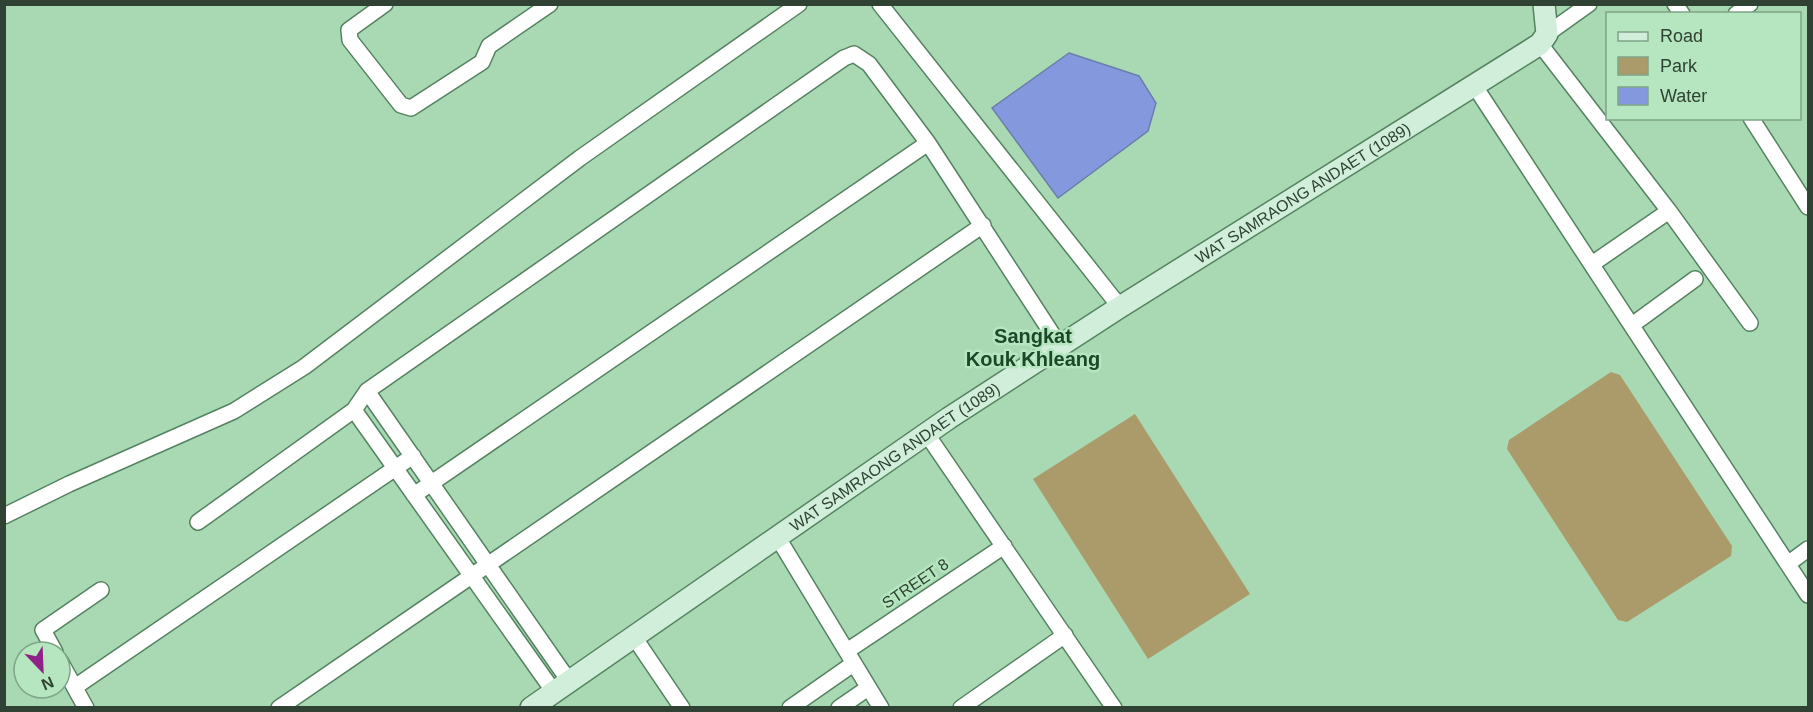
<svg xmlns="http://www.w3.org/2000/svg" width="1813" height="712" font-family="Arial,sans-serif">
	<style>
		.green { fill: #ac9b6a }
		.water { fill: #8498de; stroke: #6a7eab; stroke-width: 1.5 }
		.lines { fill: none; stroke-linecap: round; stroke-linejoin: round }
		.street-casing { stroke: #558260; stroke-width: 18 }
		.secondary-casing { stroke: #558260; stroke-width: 24 }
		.street { stroke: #fff; stroke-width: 15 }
		.secondary { stroke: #d0eed9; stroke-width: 21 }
		.labels { text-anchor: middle; stroke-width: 5; stroke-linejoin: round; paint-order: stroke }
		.street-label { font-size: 16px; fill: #2f4233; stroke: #b5e6bf }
		.quarter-label { font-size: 20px; font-weight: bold; fill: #1b4829; stroke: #b5e6bf }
	</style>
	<rect width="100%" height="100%" fill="#a8d9b3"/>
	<!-- green -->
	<path class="green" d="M 1611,372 L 1620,375 L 1732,546 L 1731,556 L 1627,622 L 1618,620 L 1507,449 L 1509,440 Z
		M 1135,414 L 1250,594 L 1148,659 L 1033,479 Z"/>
	<!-- water -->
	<path class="water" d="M 1069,53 L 1139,76 L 1156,103 L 1148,131 L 1058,198 L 992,108 Z"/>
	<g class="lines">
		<defs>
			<path id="street" d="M 385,4 L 349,30 L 350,40 L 401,105 L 411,108 L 482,62 L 489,46 L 550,4
				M 880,4 L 1120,307
				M 1675,4 L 1682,14
				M 1736,14 L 1750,4
				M 1547,34 L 1589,4
				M 1540,44 L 1669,211 L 1750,323
				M 1474,85 L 1808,595
				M 1751,118 L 1808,207
				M 1592,264 L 1669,211
				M 1632,325 L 1695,279
				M 367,391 L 569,681
				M 354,410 L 554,692
				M 926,433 L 1114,708
				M 414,495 L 928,143
				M 4,516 L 69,484 L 234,411 L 304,367 L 580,158 L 799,4
				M 198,522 L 354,410 L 367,391 L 844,58 L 854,54 L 869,64 L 928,143 L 1060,346
				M 778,538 L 881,708
				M 1789,563 L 1808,549
				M 634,637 L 682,708
				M 847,651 L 1004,546
				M 55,652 L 43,630 L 101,590
				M 60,661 L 86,708
				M 75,687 L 413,456
				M 279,708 L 983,225
				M 790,708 L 853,664
				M 839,708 L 868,688
				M 961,708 L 1065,635"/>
			<g id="secondary">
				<path id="s1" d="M 531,708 L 949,418 L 1120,307 L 1540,44 L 1547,34 L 1544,4"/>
			</g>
		</defs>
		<!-- street casing -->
		<use href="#street" class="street-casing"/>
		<!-- secondary casing -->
		<use href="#secondary" class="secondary-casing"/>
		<!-- street -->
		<use href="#street" class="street"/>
		<!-- secondary -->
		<use href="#secondary" class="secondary"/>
	</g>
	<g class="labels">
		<!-- street labels -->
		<g class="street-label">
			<text dy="6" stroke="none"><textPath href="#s1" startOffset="928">WAT SAMRAONG ANDAET (1089)</textPath></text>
			<text dy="6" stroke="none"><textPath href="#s1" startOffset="442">WAT SAMRAONG ANDAET (1089)</textPath></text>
			<text transform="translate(915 583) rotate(-34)" y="6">STREET 8</text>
		</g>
		<!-- quarter labels -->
		<g class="quarter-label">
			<text x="1033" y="343">Sangkat<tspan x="1033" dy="23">Kouk Khleang</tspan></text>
		</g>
	</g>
	<!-- border -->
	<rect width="1813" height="712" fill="none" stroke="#2f4233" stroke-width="12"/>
	<!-- legend -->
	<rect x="1606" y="12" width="195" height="108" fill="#b5e6bf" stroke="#7fa487" stroke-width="1.5"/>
	<rect x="1618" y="32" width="30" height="9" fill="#d0eed9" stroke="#7fa487" stroke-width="1.5"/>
	<text x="1660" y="42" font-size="18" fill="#2f4233">Road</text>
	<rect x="1618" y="57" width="30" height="18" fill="#ac9b6a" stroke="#7fa487" stroke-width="1.5"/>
	<text x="1660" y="72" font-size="18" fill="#2f4233">Park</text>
	<rect x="1618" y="87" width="30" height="18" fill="#8498de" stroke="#7fa487" stroke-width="1.5"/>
	<text x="1660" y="102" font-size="18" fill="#2f4233">Water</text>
	<!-- north arrow -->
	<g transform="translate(42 670) rotate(157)"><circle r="28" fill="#b5e6bf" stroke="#7fa487" stroke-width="1.5"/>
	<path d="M0-4.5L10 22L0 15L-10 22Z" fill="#8e2286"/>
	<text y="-9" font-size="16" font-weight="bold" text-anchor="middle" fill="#2f4233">N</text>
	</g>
</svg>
